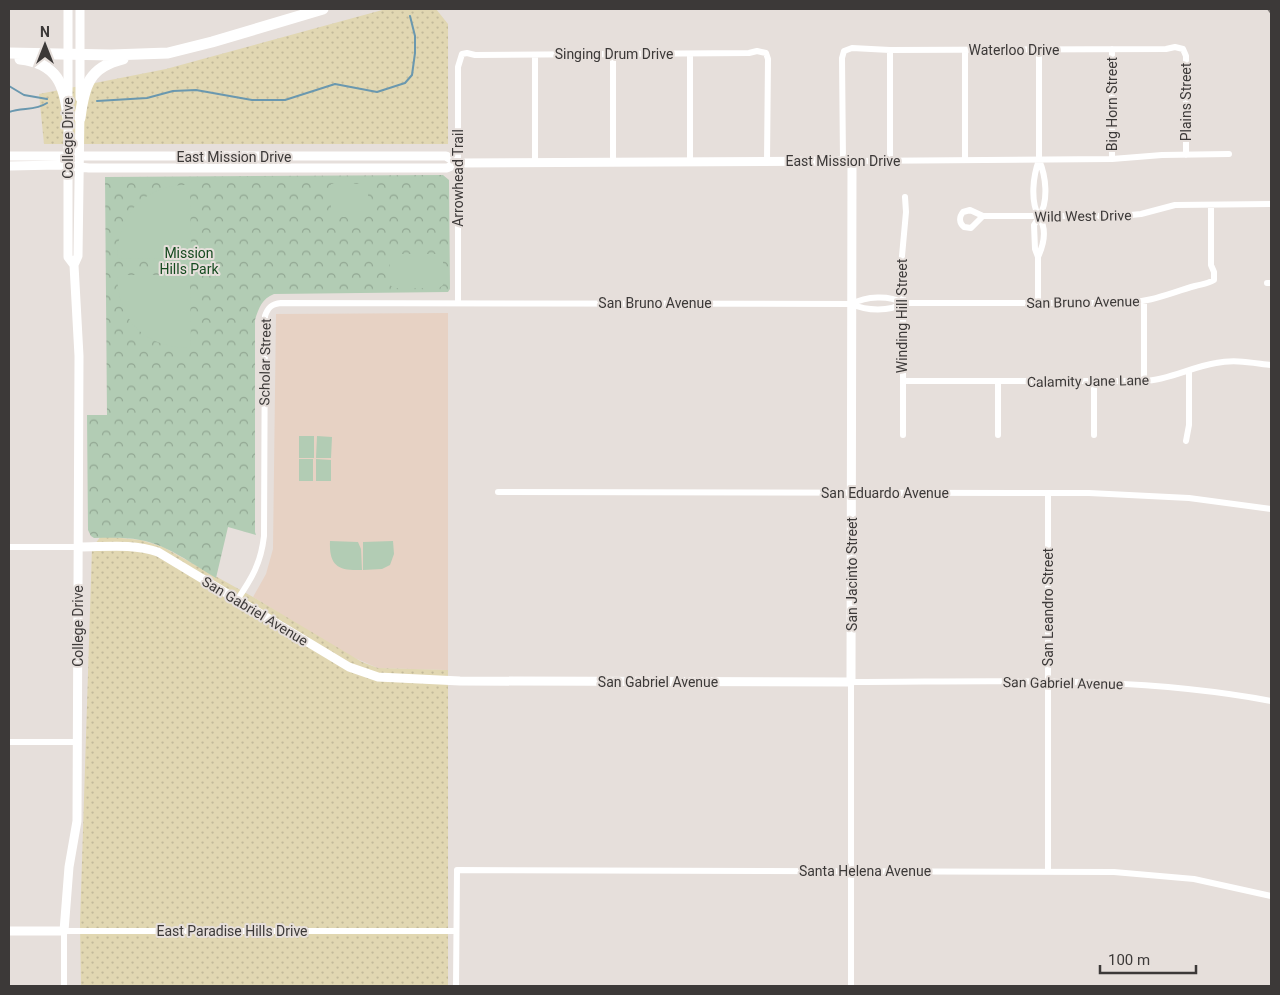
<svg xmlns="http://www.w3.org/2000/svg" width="1280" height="995" font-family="Roboto,sans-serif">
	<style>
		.education { fill: #e7d2c4 }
		.sand { fill: url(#sand-dots) }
		.park { fill: url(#park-crowns) }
		.garden { fill: #b2ccb4 }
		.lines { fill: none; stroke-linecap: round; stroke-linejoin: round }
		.stream { stroke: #6a98af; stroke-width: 2 }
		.street { stroke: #fff; stroke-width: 6 }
		.secondary { stroke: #fff; stroke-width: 9 }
		.highway { stroke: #fff; stroke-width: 11 }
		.rail { stroke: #7d7876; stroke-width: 2; stroke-dasharray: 9 9; stroke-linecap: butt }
		.labels { text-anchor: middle; stroke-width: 4; stroke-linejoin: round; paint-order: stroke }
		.street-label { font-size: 14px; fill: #3c3938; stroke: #e6dfdb }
		.park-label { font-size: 14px; fill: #154a1f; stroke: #e6dfdb }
	</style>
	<defs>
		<pattern id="sand-dots" width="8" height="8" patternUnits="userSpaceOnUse" patternTransform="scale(1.25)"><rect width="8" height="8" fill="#e1d7b2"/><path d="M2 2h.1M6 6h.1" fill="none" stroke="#c2b99a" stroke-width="1.8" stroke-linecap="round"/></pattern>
		<pattern id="park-crowns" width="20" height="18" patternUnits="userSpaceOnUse" patternTransform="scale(1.25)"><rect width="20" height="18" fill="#b2ccb4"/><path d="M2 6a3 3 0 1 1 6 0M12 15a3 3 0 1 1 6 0" fill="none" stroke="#92a793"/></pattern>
	</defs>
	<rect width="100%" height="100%" fill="#e6dfdb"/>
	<!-- education -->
	<path class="education" d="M 448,313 L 448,670 L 378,668 L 348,655 L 253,597 L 266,574 L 273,549 L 276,314 Z"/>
	<!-- sand -->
	<path class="sand" d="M 386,9 L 436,9 L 448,24 L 448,144 L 44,144 L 39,94 L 166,69 Z
		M 101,536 L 141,540 L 163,547 L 253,597 L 362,662 L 378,668 L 448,670 L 448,986 L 81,986 L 80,924 L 92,548 Z"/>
	<!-- park -->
	<path class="park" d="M 443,175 L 449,180 L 450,289 L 448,292 L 274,294 C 262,299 259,307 255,320 L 255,532 L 256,535 L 228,527 L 216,578 C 192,564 168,545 140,540 C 125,537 109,538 94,538 L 91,536 L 88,530 L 87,415 L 107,415 L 105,177 Z"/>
	<!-- garden -->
	<path class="garden" d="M 331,184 L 368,184 L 368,217 L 331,217 Z
		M 180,185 L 190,185 L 191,255 L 187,258 L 117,259 C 118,218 138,190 180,185 Z
		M 393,254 L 439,254 L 443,256 L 443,285 L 439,288 L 394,288 L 390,285 L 390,256 Z
		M 117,275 L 187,275 L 190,279 L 191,348 C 145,348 118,321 117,275 Z
		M 299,436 L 314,436 L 314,458 L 299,458 Z
		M 317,436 L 332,437 L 331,458 L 316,458 Z
		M 299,459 L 313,459 L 313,481 L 299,481 Z
		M 316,459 L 331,460 L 331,481 L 316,481 Z
		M 330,541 L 358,542 L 361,549 L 362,570 C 338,571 329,566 330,541 Z
		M 393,541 L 394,554 L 390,565 L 382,569 L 363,570 L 363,542 Z"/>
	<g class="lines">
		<!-- stream -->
		<path class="stream" d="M 9,86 L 24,95 L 47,99
			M 97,101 L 147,98 L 173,91 L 196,90 L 252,100 L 285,100 L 335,84 L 377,92 L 405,83 L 412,75 L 415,53 L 415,36 L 410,16
			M 9,112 C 22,107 35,111 47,103"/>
		<!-- street -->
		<path class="street" d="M 1112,49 L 1112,159
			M 890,50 L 890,161
			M 965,50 L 965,160
			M 613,54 L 613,162
			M 690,54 L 690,162
			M 535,55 L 535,162
			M 843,161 L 842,58 L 844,51 L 852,48 L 890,50 L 1166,49 L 1175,47 L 1183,49 L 1186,56 L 1186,155
			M 852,161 L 1112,159 L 1162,155 L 1229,154
			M 983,216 L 971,228 L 964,227 C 959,223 959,217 963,212 L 970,210 L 983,216 L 1120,216 L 1141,214 L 1175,205 L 1271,204
			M 1038,257 C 1044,244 1047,229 1039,217 C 1049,201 1046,176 1039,160
			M 1267,283 L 1271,283
			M 458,303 L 458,67 L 462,54 L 467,53 L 475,55 L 749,53 L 757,51 L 766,53 L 768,59 L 767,161
			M 1038,303 L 1038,257 L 1035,249 L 1034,225 L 1039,217 C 1030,201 1033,176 1039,160 L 1039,50
			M 852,304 C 866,296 889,295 903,303 L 1125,303 C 1151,302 1170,293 1195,286 C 1202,284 1207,284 1214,280 L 1214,272 L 1211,265 L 1211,205
			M 903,381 L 1144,381 C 1169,380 1191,367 1216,363 C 1235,359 1253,363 1271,365
			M 1144,381 L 1144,302
			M 903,435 L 903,303 L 901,267 L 906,212 L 905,197
			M 998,435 L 998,381
			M 1094,435 L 1094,381
			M 1186,441 L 1189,425 L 1189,371
			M 498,492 L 1089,493 L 1189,498 L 1271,509
			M 9,547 L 78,547
			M 237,600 C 252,578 261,563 264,536 L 265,316 C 268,307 272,304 281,303 L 852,304 C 866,311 890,312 903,303
			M 9,742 L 78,742
			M 1048,872 L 1048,493
			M 64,986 L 64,931 L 456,931
			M 456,986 L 457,870 L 1114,872 L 1194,879 L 1271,896
			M 851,986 L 851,682 C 991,682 1133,675 1271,701"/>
		<!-- secondary -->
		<path class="secondary" d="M 68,9 L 68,100
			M 80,9 L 80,98
			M 68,113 L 68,257 L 74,265
			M 9,156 L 446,156 L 458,163
			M 9,166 L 59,165 L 89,168 L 447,168 L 458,163 L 852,161 L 851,682 L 460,681 L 378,677 L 349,667 L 158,552 C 132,543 105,547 78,547
			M 9,931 L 64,931 L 69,867 L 77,821 L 79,356 L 74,265 L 78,256 L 80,111"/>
		<!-- highway -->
		<path class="highway" d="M 9,53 L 111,55 L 168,53 L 212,42 L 323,9
			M 20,59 C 57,63 65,85 68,118
			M 80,118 C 84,86 89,67 123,59"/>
		<!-- rail -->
		<path class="rail" d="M 1268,9 L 1271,13"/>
	</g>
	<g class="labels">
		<!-- street labels -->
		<g class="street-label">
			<text x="1014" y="55">Waterloo Drive</text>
			<text x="614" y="59">Singing Drum Drive</text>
			<text transform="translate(1186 102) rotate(-90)" y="5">Plains Street</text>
			<text transform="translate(1112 104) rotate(-90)" y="5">Big Horn Street</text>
			<text transform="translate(68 138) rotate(-90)" y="5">College Drive</text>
			<text x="234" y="162">East Mission Drive</text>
			<text x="843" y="166">East Mission Drive</text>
			<text transform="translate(458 178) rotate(-90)" y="5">Arrowhead Trail</text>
			<text transform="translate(1083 216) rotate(-1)" y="5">Wild West Drive</text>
			<text transform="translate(1083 302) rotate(-1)" y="5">San Bruno Avenue</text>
			<text x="655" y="308">San Bruno Avenue</text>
			<text transform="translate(902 316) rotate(-90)" y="5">Winding Hill Street</text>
			<text transform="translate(265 362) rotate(-89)" y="5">Scholar Street</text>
			<text transform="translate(1088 381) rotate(-1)" y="5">Calamity Jane Lane</text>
			<text x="885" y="498">San Eduardo Avenue</text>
			<text transform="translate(852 574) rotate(-90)" y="5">San Jacinto Street</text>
			<text transform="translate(1048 607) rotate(-90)" y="5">San Leandro Street</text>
			<text transform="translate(255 611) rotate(31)" y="5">San Gabriel Avenue</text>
			<text transform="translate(78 626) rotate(-90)" y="5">College Drive</text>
			<text x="658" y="687">San Gabriel Avenue</text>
			<text transform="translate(1063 683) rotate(1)" y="5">San Gabriel Avenue</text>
			<text x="865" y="876">Santa Helena Avenue</text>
			<text x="232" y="936">East Paradise Hills Drive</text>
		</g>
		<!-- park labels -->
		<g class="park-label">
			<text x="189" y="258">Mission<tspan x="189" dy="16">Hills Park</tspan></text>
		</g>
	</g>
	<!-- border -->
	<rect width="1280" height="995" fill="none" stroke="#3c3938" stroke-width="20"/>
	<!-- north arrow -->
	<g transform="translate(45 45)" stroke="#e6dfdb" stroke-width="4" paint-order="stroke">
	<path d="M0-4L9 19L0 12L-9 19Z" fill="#3c3938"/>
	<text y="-8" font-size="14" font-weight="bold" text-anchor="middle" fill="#3c3938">N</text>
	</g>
	<!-- scale -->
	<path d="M1100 965v8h96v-8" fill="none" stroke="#3c3938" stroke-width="2.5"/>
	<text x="1108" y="965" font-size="15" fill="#3c3938" stroke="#e6dfdb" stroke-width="4" paint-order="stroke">100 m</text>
</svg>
